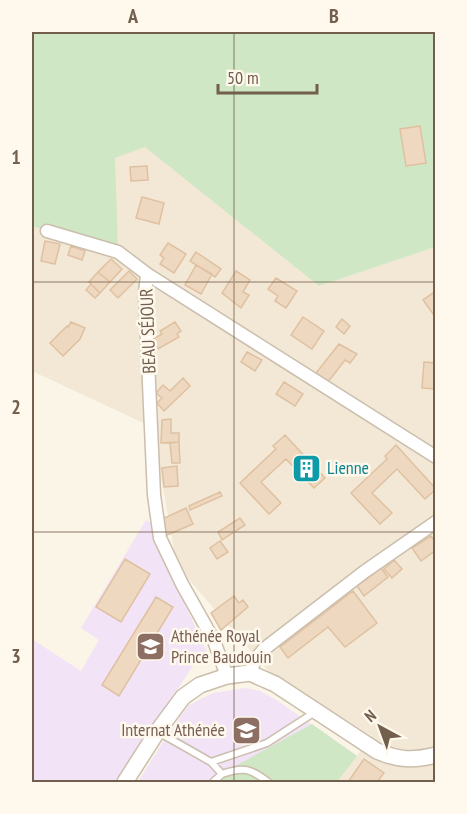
<svg xmlns="http://www.w3.org/2000/svg" width="467" height="814" font-family="'PT Sans Narrow',sans-serif">
	<style>
		.residential { fill: #f2e8d5 }
		.education { fill: #f2e3f7 }
		.green { fill: #cfe7c5 }
		.building { fill: #eed8c0; stroke: #dfc1a1; stroke-width: 1.5 }
		.lines { fill: none; stroke-linecap: round; stroke-linejoin: round }
		.service-casing { stroke: #cbbead; stroke-width: 9 }
		.minor-casing { stroke: #cbbead; stroke-width: 15 }
		.tertiary-casing { stroke: #cbbead; stroke-width: 18 }
		.service { stroke: #fff; stroke-width: 6 }
		.minor { stroke: #fff; stroke-width: 12 }
		.tertiary { stroke: #fff; stroke-width: 15 }
		.grid { fill: none; stroke: #725f4d; stroke-width: 1.5; stroke-opacity: 0.55 }
		.labels { text-anchor: middle; stroke-width: 5; stroke-linejoin: round; paint-order: stroke }
		.street-label { font-size: 18px; fill: #725f4d; stroke: #fef9ec }
		.culture-label { font-size: 18px; fill: #0d838f; stroke: #fef9ec; text-anchor: start }
		.education-label { font-size: 18px; fill: #785e54; stroke: #fef9ec; text-anchor: start }
		.neatline { fill: none; stroke: #725f4d; stroke-width: 2 }
		.grid-label { font-size: 20px; text-anchor: middle; font-weight: bold; fill: #725f4d }
	</style>
	<rect width="100%" height="100%" fill="#faf5e6"/>
	<!-- residential -->
	<path class="residential" d="M 146,147 L 319,286 L 435,247 L 435,782 L 337,782 L 372,736 L 269,672 L 177,566 L 152,427 L 32,371 L 32,226 L 115,157 Z"/>
	<!-- education -->
	<path class="education" d="M 146,520 L 151,523 L 157,544 L 207,652 L 192,667 L 118,782 L 32,782 L 32,639 L 81,671 L 99,640 L 81,628 Z
		M 245,688 L 260,691 L 278,701 L 357,756 L 337,782 L 138,782 L 166,737 L 189,705 L 213,693 Z"/>
	<!-- green -->
	<path class="green" d="M 32,32 L 435,32 L 435,247 L 319,286 L 145,147 L 115,158 L 118,252 L 32,226 Z
		M 312,724 L 357,756 L 337,782 L 206,782 Z"/>
	<!-- building -->
	<path class="building" d="M 420,126 L 426,163 L 406,166 L 400,129 Z
		M 147,166 L 148,180 L 131,181 L 130,167 Z
		M 142,197 L 164,203 L 159,224 L 136,218 Z
		M 45,241 L 60,244 L 55,264 L 41,261 Z
		M 168,243 L 186,254 L 174,273 L 160,264 L 164,258 L 160,255 Z
		M 71,246 L 85,251 L 82,260 L 68,255 Z
		M 196,252 L 221,269 L 215,277 L 190,261 Z
		M 111,259 L 122,269 L 110,282 L 98,272 Z
		M 196,265 L 212,274 L 201,294 L 185,285 Z
		M 129,271 L 137,279 L 118,298 L 110,290 Z
		M 236,271 L 250,280 L 243,292 L 249,295 L 241,308 L 222,293 Z
		M 98,272 L 110,282 L 100,293 L 89,282 Z
		M 276,278 L 297,291 L 286,308 L 275,301 L 278,296 L 268,289 Z
		M 91,284 L 100,293 L 95,298 L 86,290 Z
		M 436,291 L 436,318 L 423,300 Z
		M 303,317 L 324,331 L 312,349 L 291,335 Z
		M 342,319 L 350,326 L 344,334 L 336,327 Z
		M 71,322 L 85,328 L 80,339 L 63,356 L 50,343 L 67,326 L 68,327 Z
		M 175,322 L 181,331 L 177,334 L 179,337 L 158,349 L 153,339 L 162,334 L 160,331 Z
		M 339,344 L 357,354 L 350,363 L 345,360 L 328,382 L 316,373 Z
		M 247,352 L 262,360 L 255,371 L 241,362 Z
		M 424,362 L 436,363 L 436,389 L 422,388 Z
		M 183,378 L 190,386 L 164,411 L 157,403 L 162,398 L 156,393 L 163,385 L 170,391 Z
		M 284,382 L 303,394 L 295,406 L 276,394 Z
		M 171,419 L 171,433 L 179,433 L 179,442 L 161,443 L 162,420 Z
		M 285,435 L 325,478 L 314,488 L 286,459 L 261,482 L 281,503 L 269,514 L 240,483 L 276,449 L 273,446 Z
		M 179,442 L 180,463 L 172,463 L 170,443 Z
		M 396,445 L 436,489 L 425,499 L 397,469 L 372,493 L 392,513 L 380,524 L 351,493 L 387,459 L 385,456 Z
		M 177,466 L 178,486 L 164,487 L 162,468 Z
		M 220,492 L 222,496 L 190,510 L 189,506 Z
		M 186,508 L 193,524 L 167,535 L 160,520 Z
		M 240,518 L 245,525 L 222,540 L 218,532 Z
		M 431,536 L 436,543 L 436,550 L 421,561 L 412,548 Z
		M 220,541 L 228,552 L 217,559 L 210,548 Z
		M 125,559 L 150,574 L 121,622 L 96,607 Z
		M 394,560 L 402,569 L 392,578 L 384,569 Z
		M 381,568 L 388,577 L 364,596 L 357,586 Z
		M 353,591 L 377,623 L 345,647 L 328,627 L 288,658 L 280,647 Z
		M 234,596 L 239,603 L 243,600 L 248,607 L 221,630 L 211,613 Z
		M 156,597 L 173,607 L 119,696 L 102,685 Z
		M 364,759 L 384,773 L 377,782 L 348,782 Z"/>
	<g class="lines">
		<defs>
			<path id="service" d="M 158,732 L 211,762 L 222,774 C 244,766 251,769 268,782
				M 211,762 L 267,743 L 315,712
				M 213,782 L 222,774"/>
			<path id="minor" d="M 47,231 L 118,252 L 147,274 L 436,457
				M 147,274 L 145,294 L 154,495 L 160,538 L 182,584 L 214,641 L 227,676
				M 250,673 L 255,660 L 264,649 L 364,572 L 436,522"/>
			<path id="tertiary" d="M 125,782 L 157,732 L 183,697 L 200,685 L 227,676 L 250,673 L 275,684 L 377,751 C 398,760 413,761 436,755"/>
		</defs>
		<!-- service casing -->
		<use href="#service" class="service-casing"/>
		<!-- minor casing -->
		<use href="#minor" class="minor-casing"/>
		<!-- tertiary casing -->
		<use href="#tertiary" class="tertiary-casing"/>
		<!-- service -->
		<use href="#service" class="service"/>
		<!-- minor -->
		<use href="#minor" class="minor"/>
		<!-- tertiary -->
		<use href="#tertiary" class="tertiary"/>
	</g>
	<!-- grid -->
	<path class="grid" d="M 234,32 L 234,782M 32,282 L 436,282M 32,532 L 436,532"/>
	<!-- icons -->
	<defs>
		<symbol id="building-square" viewBox="-11 -11 22 22"><rect x="-9" y="-9" width="18" height="18" rx="4" fill="#0f9aa8" stroke="#fef9ec"/><path d="M-4-6H4V6H1V3H-1V6H-4ZM-2.5-4.3h1.7v1.8h-1.7ZM.8-4.3h1.7v1.8H.8ZM-2.5-1h1.7V.8h-1.7ZM.8-1h1.7V.8H.8Z" fill="#fff"/></symbol>
		<symbol id="school-square" viewBox="-11 -11 22 22"><rect x="-9" y="-9" width="18" height="18" rx="4" fill="#8d6e63" stroke="#fef9ec"/><path d="M0-5L7-2L0 1L-7-2ZM-4 1L0 2.5L4 1V4Q0 6-4 4Z" fill="#fff"/></symbol>
	</defs>
	<g fill-rule="evenodd">
		<use href="#building-square" x="290" y="452" width="33" height="33"/>
		<use href="#school-square" x="134" y="630" width="33" height="33"/>
		<use href="#school-square" x="230" y="714" width="33" height="33"/>
	</g>
	<g class="labels">
		<!-- street labels -->
		<g class="street-label">
			<text transform="translate(148 331) rotate(-92)" y="6">BEAU SÉJOUR</text>
		</g>
		<!-- culture labels -->
		<g class="culture-label">
			<text x="327" y="474">Lienne</text>
		</g>
		<!-- education labels -->
		<g class="education-label">
			<text x="171" y="642">Athénée Royal<tspan x="171" dy="21">Prince Baudouin</tspan></text>
			<text x="225" y="736" text-anchor="end">Internat Athénée</text>
		</g>
	</g>
	<!-- border -->
	<rect width="467" height="814" fill="none" stroke="#fef9ec" stroke-width="66"/>
	<!-- north arrow -->
	<g transform="translate(380 727) rotate(319)" stroke="#fef9ec" stroke-width="4.5" paint-order="stroke">
	<path d="M0-4.5L10 22L0 15L-10 22Z" fill="#725f4d"/>
	<text y="-9" font-size="16" font-weight="bold" text-anchor="middle" fill="#725f4d">N</text>
	</g>
	<!-- scale -->
	<path d="M218 84v9h99v-9" fill="none" stroke="#725f4d" stroke-width="3"/>
	<text x="227" y="84" font-size="18" fill="#725f4d" stroke="#fef9ec" stroke-width="4.5" paint-order="stroke">50 m</text>
	<rect x="33" y="33" width="401" height="748" class="neatline"/>
	<g class="grid-label">
		<text x="133" y="23">A</text>
		<text x="334" y="23">B</text>
		<text x="16" y="164">1</text>
		<text x="16" y="414">2</text>
		<text x="16" y="663">3</text>
	</g>
</svg>
